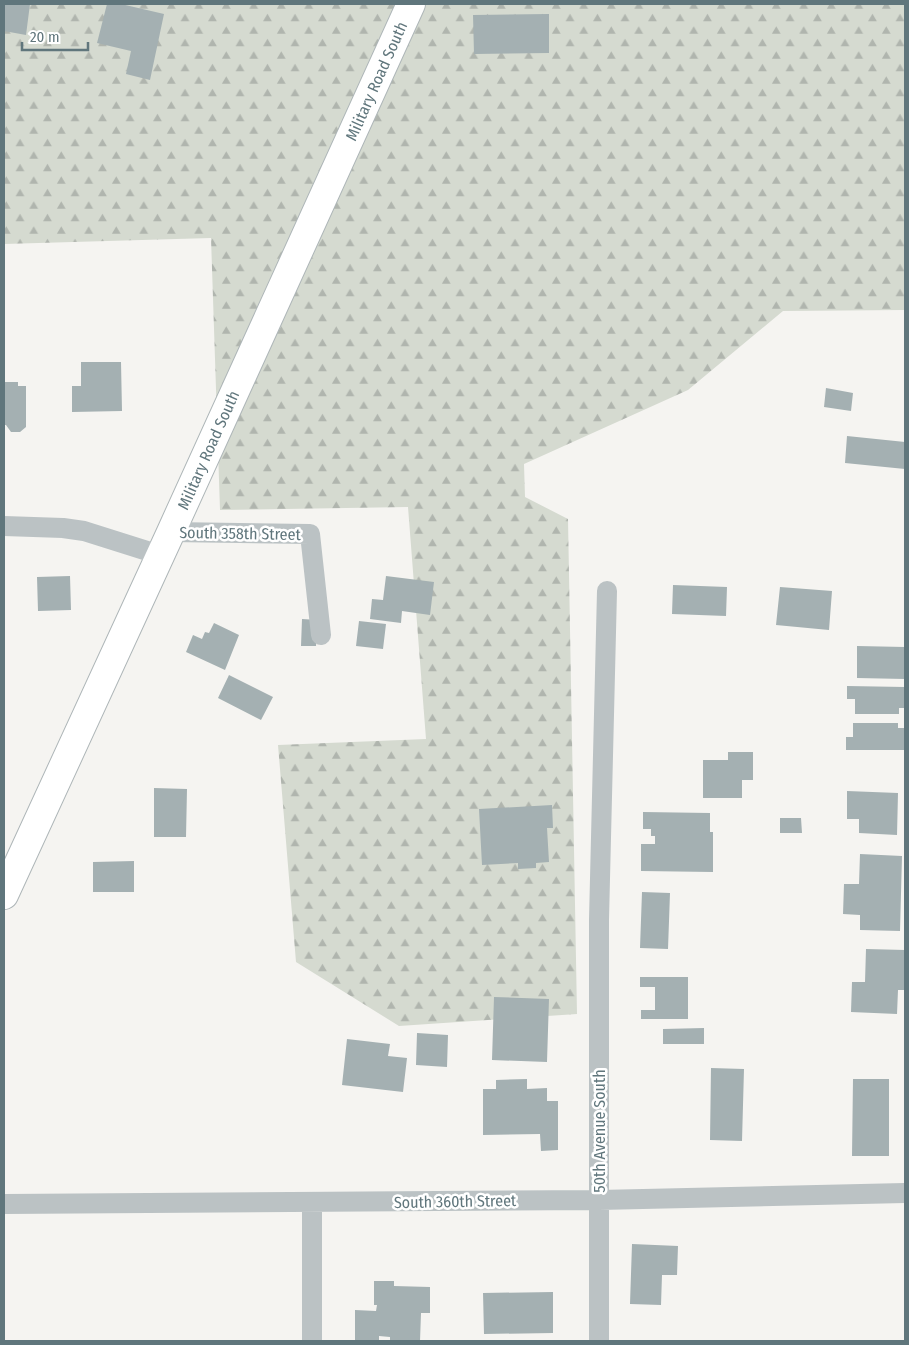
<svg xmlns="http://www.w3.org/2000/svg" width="909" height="1345" font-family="'Fira Sans Condensed',sans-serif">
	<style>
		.forest { fill: url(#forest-firs) }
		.building { fill: #a4b0b2 }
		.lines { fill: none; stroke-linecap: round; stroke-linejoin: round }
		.secondary-casing { stroke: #aeb6b8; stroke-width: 30 }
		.street { stroke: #bbc2c4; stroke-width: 20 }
		.secondary { stroke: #fff; stroke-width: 28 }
		.labels { text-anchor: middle; stroke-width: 5; stroke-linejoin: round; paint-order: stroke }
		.street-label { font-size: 16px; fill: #60767c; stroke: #fff }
	</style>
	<defs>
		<pattern id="forest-firs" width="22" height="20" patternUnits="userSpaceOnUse" patternTransform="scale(1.25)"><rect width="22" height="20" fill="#d5dad0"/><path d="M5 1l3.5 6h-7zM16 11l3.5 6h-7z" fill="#b0b5ae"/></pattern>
	</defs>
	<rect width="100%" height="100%" fill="#f5f4f1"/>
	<!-- forest -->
	<path class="forest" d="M 4,4 L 905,4 L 905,310 L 783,311 L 688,390 L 524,464 L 525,497 L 568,519 L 577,1014 L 399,1026 L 296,962 L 278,745 L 426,739 L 408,507 L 220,510 L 211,238 L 4,244 Z"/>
	<!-- building -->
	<path class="building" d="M 4,4 L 30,4 L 26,35 L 4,31 Z
		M 107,4 L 121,4 L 164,14 L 150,80 L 126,74 L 131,51 L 97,43 Z
		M 549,14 L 549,53 L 474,54 L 473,15 Z
		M 81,362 L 121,362 L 122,411 L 72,412 L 72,386 L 81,386 Z
		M 4,382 L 18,382 L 18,386 L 26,386 L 26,427 L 20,432 L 11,432 L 6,425 L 4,425 Z
		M 826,388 L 853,393 L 851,411 L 824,407 Z
		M 847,436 L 905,442 L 905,469 L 845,463 Z
		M 70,576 L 71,610 L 38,611 L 37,577 Z
		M 386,576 L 434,582 L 430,615 L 402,611 L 401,623 L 370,619 L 372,599 L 383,600 Z
		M 673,585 L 727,587 L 726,616 L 672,614 Z
		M 780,587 L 832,591 L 829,630 L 776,625 Z
		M 302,619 L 318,620 L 316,646 L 301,646 Z
		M 359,621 L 386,624 L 383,649 L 356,646 Z
		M 214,623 L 239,635 L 225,670 L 186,652 L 193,635 L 202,639 L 205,632 L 209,633 Z
		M 857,646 L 905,647 L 905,679 L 857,678 Z
		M 229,675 L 273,697 L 261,720 L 218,698 Z
		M 847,686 L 905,687 L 905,708 L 899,708 L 899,714 L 855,714 L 855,699 L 847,699 Z
		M 853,723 L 898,723 L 898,728 L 905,728 L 905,750 L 846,750 L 846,737 L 853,737 Z
		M 728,752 L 753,752 L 753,780 L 742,780 L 742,798 L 703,798 L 703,760 L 728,760 Z
		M 154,788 L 187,789 L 186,837 L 154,837 Z
		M 847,791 L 898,793 L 897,835 L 859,833 L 859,819 L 847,819 Z
		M 552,805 L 553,828 L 547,828 L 549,862 L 536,863 L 536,868 L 518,869 L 518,863 L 482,865 L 479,809 Z
		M 643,812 L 710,813 L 710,832 L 713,832 L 713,872 L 641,871 L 641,844 L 655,844 L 655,836 L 651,836 L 651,829 L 643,829 Z
		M 780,818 L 801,818 L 802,833 L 780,833 Z
		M 860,854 L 902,856 L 900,931 L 860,930 L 860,915 L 843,914 L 844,884 L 859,884 Z
		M 134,861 L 134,892 L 93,892 L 93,862 Z
		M 642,892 L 670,893 L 668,949 L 640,948 Z
		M 866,949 L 905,950 L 905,990 L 898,990 L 897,1014 L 851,1012 L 852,982 L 865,982 Z
		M 640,977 L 688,977 L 688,1019 L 641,1019 L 641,1010 L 655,1010 L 655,987 L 640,987 Z
		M 494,997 L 549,999 L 547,1062 L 492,1060 Z
		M 704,1028 L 704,1044 L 663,1044 L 663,1029 Z
		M 417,1033 L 448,1035 L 447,1067 L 416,1065 Z
		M 347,1039 L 390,1044 L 388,1056 L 407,1058 L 403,1092 L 342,1085 Z
		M 711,1068 L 744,1069 L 742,1141 L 710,1140 Z
		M 527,1079 L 527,1089 L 547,1088 L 547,1101 L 558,1101 L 558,1150 L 541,1151 L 540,1134 L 483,1135 L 483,1089 L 496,1089 L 496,1080 Z
		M 853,1079 L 889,1079 L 889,1156 L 852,1156 Z
		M 632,1244 L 678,1246 L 677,1275 L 662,1275 L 661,1305 L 630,1304 Z
		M 374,1281 L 394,1281 L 394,1286 L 430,1287 L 430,1313 L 421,1313 L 420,1341 L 390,1341 L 390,1337 L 379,1336 L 379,1341 L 355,1341 L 355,1310 L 376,1311 L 377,1305 L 374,1305 Z
		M 553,1292 L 553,1333 L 484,1334 L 483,1293 Z"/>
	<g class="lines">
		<defs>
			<path id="secondary" d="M 4,895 L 171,532 L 411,4"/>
		</defs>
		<!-- secondary casing -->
		<use href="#secondary" class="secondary-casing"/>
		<!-- street -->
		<path class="street" d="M 4,526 L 63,528 L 84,531 L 160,555
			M 171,532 L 310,534 L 321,635
			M 312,1202 L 312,1341
			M 4,1204 L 599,1200 L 905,1193
			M 599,1341 L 599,920 L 607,591"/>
		<!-- secondary -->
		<use href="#secondary" class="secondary"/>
	</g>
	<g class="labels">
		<!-- street labels -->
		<g class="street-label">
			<text transform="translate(376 81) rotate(-66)" y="6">Military Road South</text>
			<text transform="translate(208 450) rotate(-66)" y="6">Military Road South</text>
			<text transform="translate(240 533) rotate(1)" y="6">South 358th Street</text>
			<text transform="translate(599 1131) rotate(-90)" y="6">50th Avenue South</text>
			<text transform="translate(455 1201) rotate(-1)" y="6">South 360th Street</text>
		</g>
	</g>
	<!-- border -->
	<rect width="909" height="1345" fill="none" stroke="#60767c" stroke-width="10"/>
	<!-- scale -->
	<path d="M22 42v8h66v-8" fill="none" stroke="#60767c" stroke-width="2.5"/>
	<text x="30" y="42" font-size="15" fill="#60767c" stroke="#ffffff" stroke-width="4" paint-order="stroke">20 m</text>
</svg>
